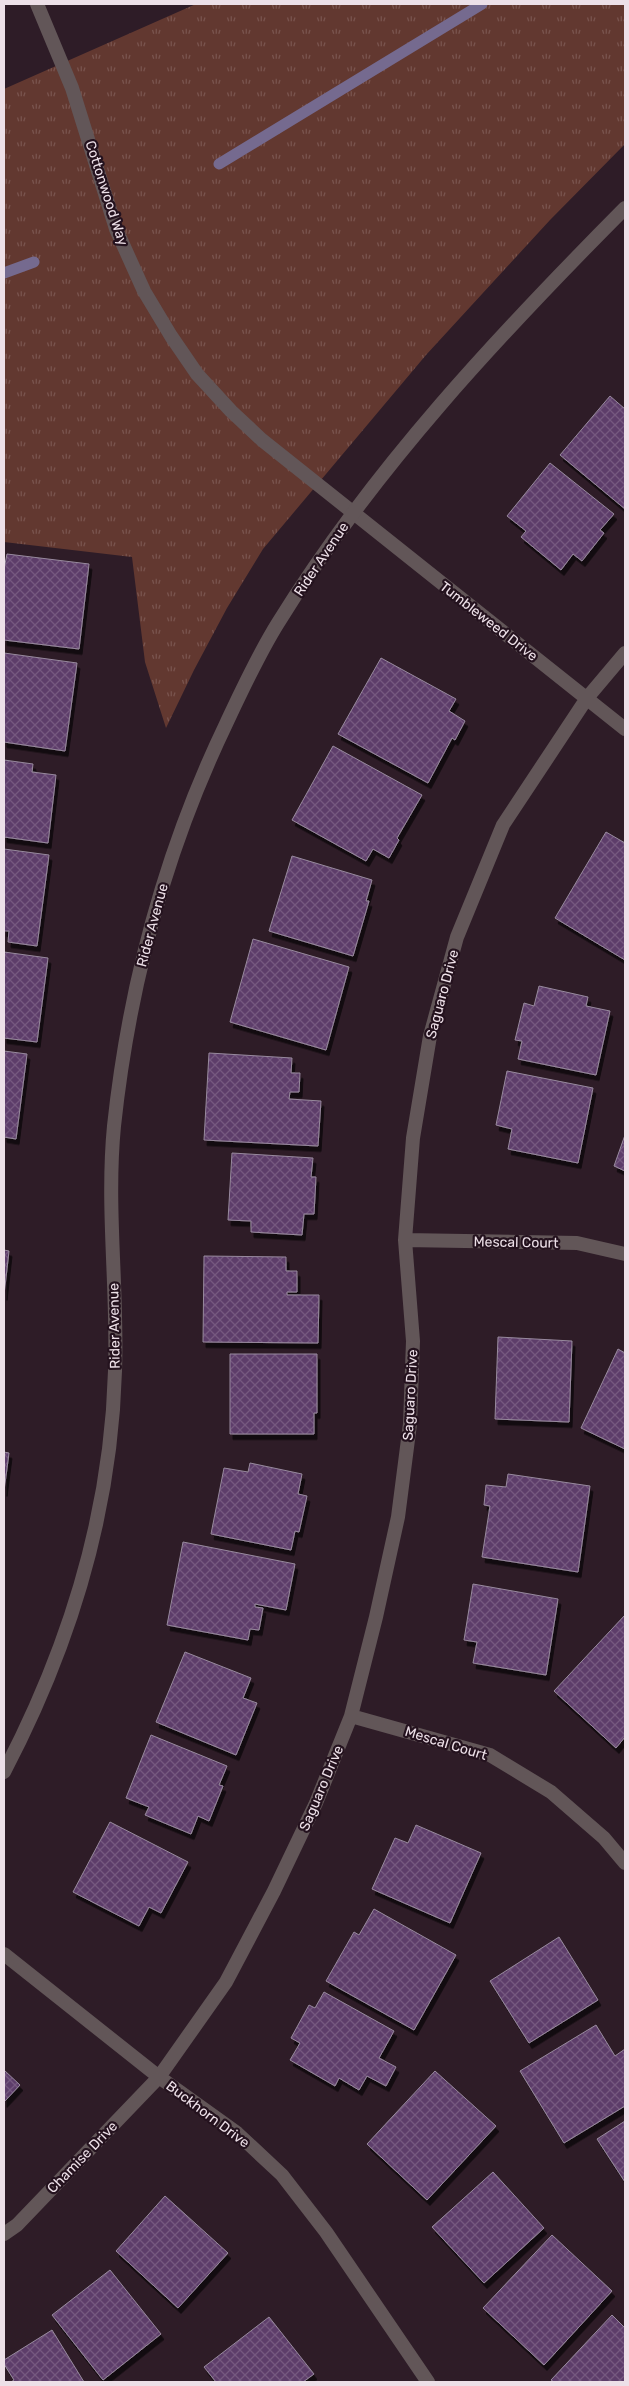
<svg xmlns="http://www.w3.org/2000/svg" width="629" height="2386" font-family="Rubik,sans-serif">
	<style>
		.grass { fill: url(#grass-tufts) }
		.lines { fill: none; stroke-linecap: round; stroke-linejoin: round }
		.stream { stroke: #756a8f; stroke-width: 11 }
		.building { fill: url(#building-cross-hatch); stroke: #988a9e; filter: url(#shadow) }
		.minor { stroke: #625658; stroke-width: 14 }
		.tertiary { stroke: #625658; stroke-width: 14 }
		.labels { text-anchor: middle; stroke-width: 4.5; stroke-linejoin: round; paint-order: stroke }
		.street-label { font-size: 14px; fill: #ede0e8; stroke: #24121e }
	</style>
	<defs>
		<pattern id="grass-tufts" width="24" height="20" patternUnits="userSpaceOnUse" patternTransform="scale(1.25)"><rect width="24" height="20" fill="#623830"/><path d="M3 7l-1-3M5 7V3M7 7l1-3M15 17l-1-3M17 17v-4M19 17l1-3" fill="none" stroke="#79544e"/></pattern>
		<pattern id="building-cross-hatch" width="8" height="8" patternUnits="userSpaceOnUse" patternTransform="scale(1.25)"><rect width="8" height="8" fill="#5d3d6a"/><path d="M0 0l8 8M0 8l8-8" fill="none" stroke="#75597f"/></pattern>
		<filter id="shadow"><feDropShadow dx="3" dy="5.5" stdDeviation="0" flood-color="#0009"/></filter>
	</defs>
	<rect width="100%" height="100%" fill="#2e1c27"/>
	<!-- grass -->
	<path class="grass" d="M 196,4 L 625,4 L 625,144 L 550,220 L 426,355 L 263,549 L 227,608 L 194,670 L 166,728 L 145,662 L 132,557 L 4,542 L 4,89 Z"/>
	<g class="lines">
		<!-- stream -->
		<path class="stream" d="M 219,164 L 482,4
			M 4,273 L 34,262"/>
	</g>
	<!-- building -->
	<path class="building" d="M 610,396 L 625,409 L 625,509 L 560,455 Z
		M 550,463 L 614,514 L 600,530 L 604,533 L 582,561 L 573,554 L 561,570 L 521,537 L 526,531 L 507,516 Z
		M 7,554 L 89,564 L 79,649 L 4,640 L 4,569 Z
		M 4,653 L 77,663 L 65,751 L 4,742 Z
		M 381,658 L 456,699 L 449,711 L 465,721 L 455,740 L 452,738 L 428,783 L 338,734 Z
		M 333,746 L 422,795 L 397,838 L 399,840 L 389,858 L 373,849 L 366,861 L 292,820 Z
		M 4,760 L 33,764 L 32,772 L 56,775 L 48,843 L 4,837 Z
		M 606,832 L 625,843 L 625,960 L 555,918 Z
		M 4,849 L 49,855 L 37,946 L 8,942 L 9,931 L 4,931 Z
		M 292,856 L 372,880 L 366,901 L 369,901 L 353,956 L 269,931 Z
		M 253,939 L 349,967 L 326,1050 L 230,1022 Z
		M 4,952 L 48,958 L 37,1042 L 4,1038 Z
		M 539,986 L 588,997 L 586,1006 L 610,1011 L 596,1075 L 518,1059 L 522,1041 L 515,1040 L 524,1003 L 534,1006 Z
		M 4,1051 L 27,1054 L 16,1139 L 4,1137 Z
		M 209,1053 L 292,1058 L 291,1073 L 300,1073 L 299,1092 L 290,1092 L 289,1099 L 321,1101 L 318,1146 L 204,1140 Z
		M 507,1071 L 593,1088 L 578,1163 L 508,1149 L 512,1129 L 496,1125 Z
		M 625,1135 L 625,1171 L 614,1166 Z
		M 232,1153 L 313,1158 L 311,1177 L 316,1177 L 314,1214 L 304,1214 L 302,1235 L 251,1232 L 251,1221 L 228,1220 Z
		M 4,1250 L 9,1251 L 4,1295 Z
		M 204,1256 L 286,1257 L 286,1271 L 297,1271 L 297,1292 L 287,1292 L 287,1295 L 319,1295 L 318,1343 L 203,1342 Z
		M 498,1337 L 572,1341 L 569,1422 L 495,1419 Z
		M 618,1349 L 625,1353 L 625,1449 L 581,1428 Z
		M 230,1354 L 317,1354 L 317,1413 L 314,1413 L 314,1434 L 230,1434 Z
		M 4,1452 L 9,1453 L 4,1491 Z
		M 250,1463 L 302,1474 L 298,1494 L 307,1496 L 299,1532 L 295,1531 L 291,1550 L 211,1534 L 224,1468 L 248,1472 Z
		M 508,1474 L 590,1486 L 578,1572 L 482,1557 L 490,1506 L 484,1505 L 486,1485 L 506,1487 Z
		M 183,1542 L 295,1564 L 286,1610 L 255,1604 L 255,1607 L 263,1608 L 259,1630 L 250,1629 L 248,1640 L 167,1625 Z
		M 473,1584 L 558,1599 L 546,1675 L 473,1663 L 477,1642 L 464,1640 Z
		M 625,1615 L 625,1737 L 616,1748 L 554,1691 Z
		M 185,1652 L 251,1678 L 243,1698 L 257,1703 L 236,1755 L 156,1722 Z
		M 151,1735 L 227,1766 L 219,1785 L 223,1786 L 209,1821 L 198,1816 L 191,1834 L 145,1815 L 149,1807 L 126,1798 Z
		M 110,1822 L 188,1862 L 161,1913 L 149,1907 L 139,1926 L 73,1892 Z
		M 416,1825 L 481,1853 L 450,1923 L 372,1889 L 395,1838 L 408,1843 Z
		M 374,1909 L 456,1955 L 414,2030 L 326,1981 L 354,1932 L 359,1935 Z
		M 559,1937 L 598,2000 L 529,2043 L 490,1981 Z
		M 324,1992 L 394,2031 L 379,2058 L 396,2067 L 386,2086 L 367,2076 L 359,2090 L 339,2078 L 335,2086 L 290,2060 L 300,2043 L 291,2038 L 309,2005 L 315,2008 Z
		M 596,2025 L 615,2056 L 625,2049 L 625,2106 L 564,2143 L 520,2071 Z
		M 4,2070 L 20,2085 L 4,2102 Z
		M 435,2071 L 496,2126 L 427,2200 L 367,2144 Z
		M 625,2121 L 625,2182 L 597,2139 Z
		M 493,2172 L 544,2228 L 484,2283 L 432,2227 Z
		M 165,2196 L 228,2253 L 178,2308 L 116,2251 Z
		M 552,2235 L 612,2291 L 544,2365 L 483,2308 Z
		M 110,2270 L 161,2334 L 103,2380 L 52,2315 Z
		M 612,2315 L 625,2328 L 625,2382 L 554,2382 L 551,2380 Z
		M 269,2317 L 314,2374 L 303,2382 L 216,2382 L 204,2367 Z
		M 52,2330 L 84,2382 L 11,2382 L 14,2380 L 4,2364 L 4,2360 Z"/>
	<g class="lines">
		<!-- minor -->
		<path class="minor" d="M 37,4 L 72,88 L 116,229 L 144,291 L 171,336 L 197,374 L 231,411 L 262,440 L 625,729
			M 405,1240 L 577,1243 L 625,1254
			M 351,1716 L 490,1755 L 551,1792 L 604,1838 L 625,1863
			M 4,1954 L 159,2077 L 237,2133 L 282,2175 L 326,2232 L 428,2382
			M 4,2234 L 17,2225 L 159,2077 L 226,1982 L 274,1891 L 316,1803 L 351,1716 L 376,1617 L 398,1517 L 410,1424 L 413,1341 L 405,1240 L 413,1138 L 430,1036 L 457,937 L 503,825 L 587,698 L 625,653"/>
		<!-- tertiary -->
		<path class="tertiary" d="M 4,1772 C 70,1646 111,1514 115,1371 C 118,1290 106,1208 114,1126 C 129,986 165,851 226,724 C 242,690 258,655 278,623 C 373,469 499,335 625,208"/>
	</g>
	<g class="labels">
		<!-- street labels -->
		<g class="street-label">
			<text transform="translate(107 193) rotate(72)" y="5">Cottonwood Way</text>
			<text transform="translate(321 559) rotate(-56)" y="5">Rider Avenue</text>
			<text transform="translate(489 621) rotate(38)" y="5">Tumbleweed Drive</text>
			<text transform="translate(152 925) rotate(-75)" y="5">Rider Avenue</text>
			<text transform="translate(442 994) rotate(-75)" y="5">Saguaro Drive</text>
			<text transform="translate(516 1242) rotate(1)" y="5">Mescal Court</text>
			<text transform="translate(114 1326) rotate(-91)" y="5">Rider Avenue</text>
			<text transform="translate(410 1395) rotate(-87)" y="5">Saguaro Drive</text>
			<text transform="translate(446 1743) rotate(17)" y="5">Mescal Court</text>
			<text transform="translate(321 1788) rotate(-67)" y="5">Saguaro Drive</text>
			<text transform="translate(208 2114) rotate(37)" y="5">Buckhorn Drive</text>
			<text transform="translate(82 2157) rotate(-46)" y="5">Chamise Drive</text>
		</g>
	</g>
	<!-- border -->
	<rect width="629" height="2386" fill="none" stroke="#ede0e8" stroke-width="10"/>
</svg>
